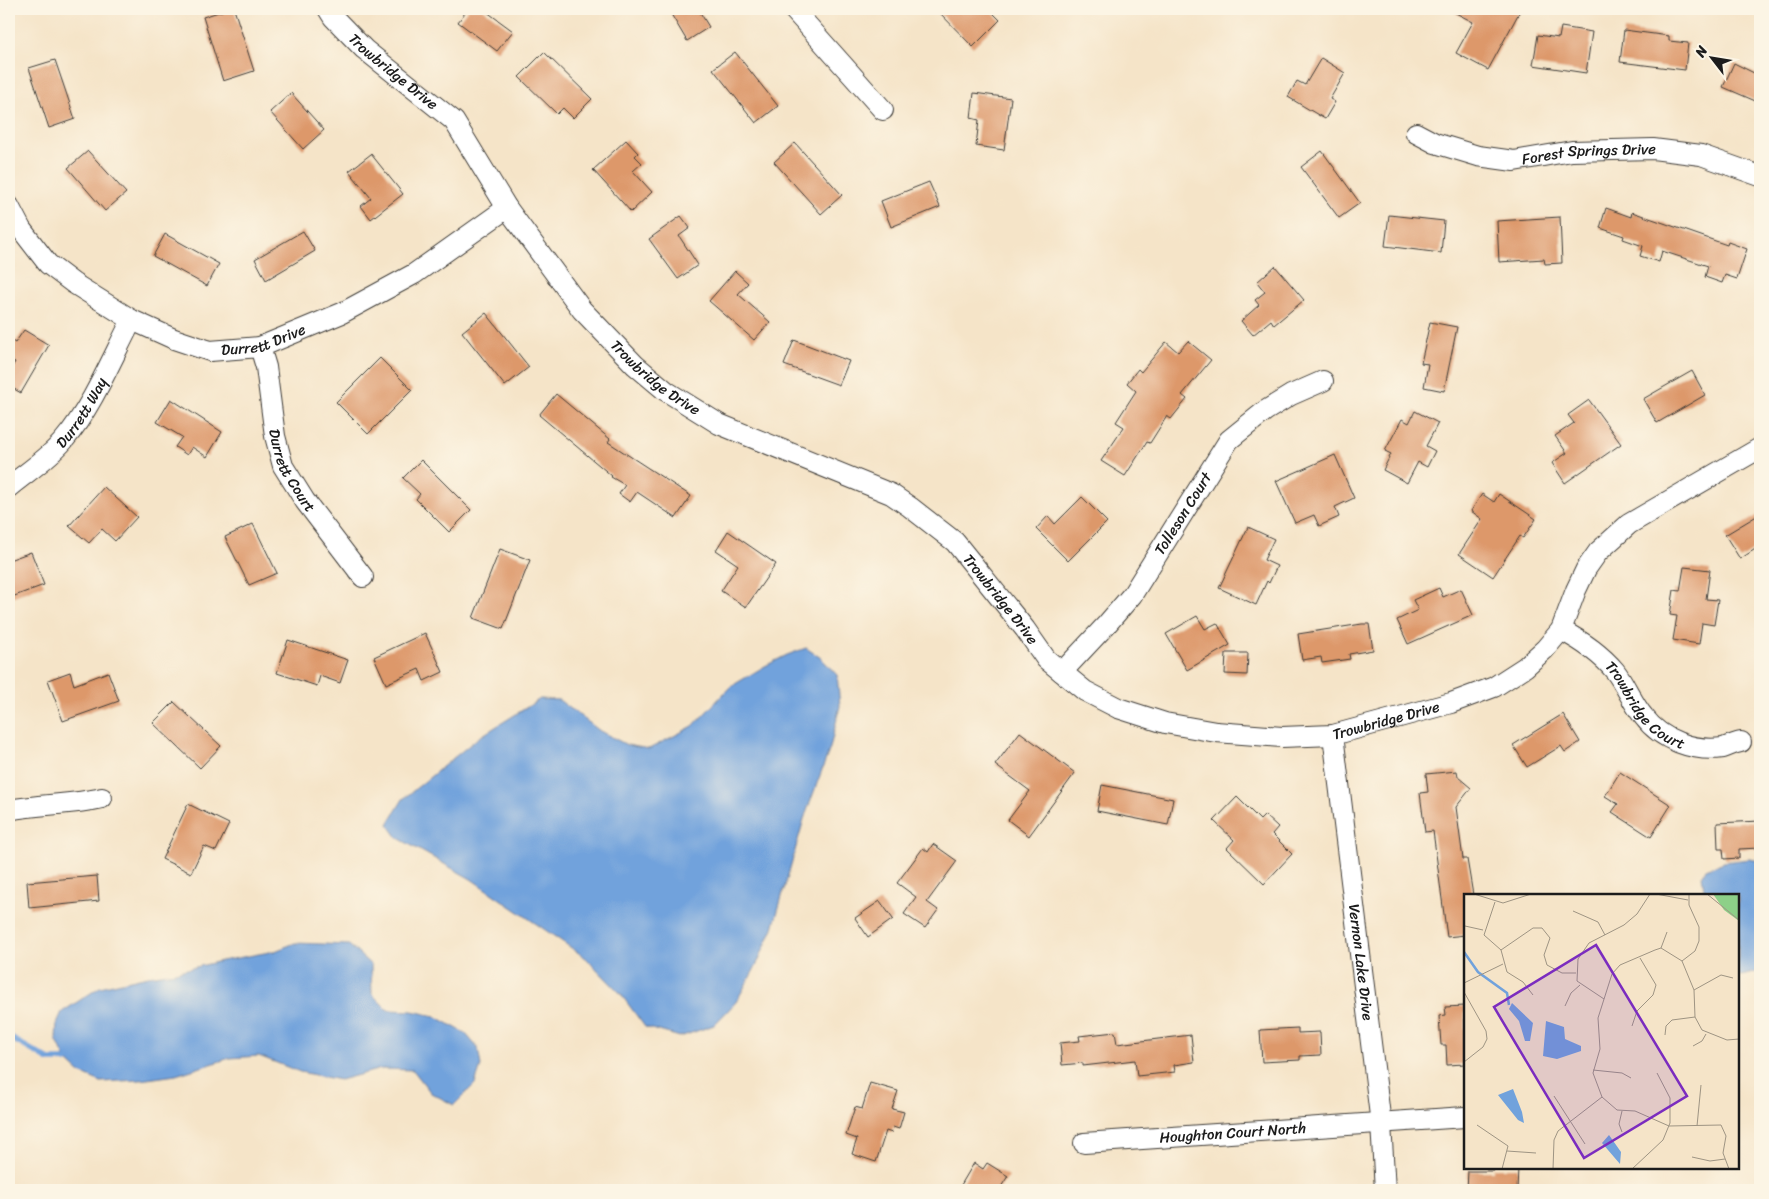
<svg xmlns="http://www.w3.org/2000/svg" width="1769" height="1199" font-family="Sriracha,sans-serif">
	<style>
		.water { fill: #71a2dc; stroke: #465f7c }
		.lines { fill: none; stroke-linecap: round; stroke-linejoin: round }
		.stream { stroke: #71a2dc; stroke-width: 5.5 }
		.building { fill: #dd986b }
		.minor-casing { stroke: #3d3a36; stroke-width: 22 }
		.minor { stroke: #fff; stroke-width: 20 }
		.labels { text-anchor: middle; stroke-width: 4; stroke-linejoin: round; paint-order: stroke }
		.street-label { font-size: 15px; fill: #1c1c1c; stroke: #fcf5e5 }
		.inset-river { fill: none; stroke: #71a2dc; stroke-width: 2.5 }
		.inset-road { fill: none; stroke: #9e9483; stroke-width: 1 }
		.view { fill: #7b2cbf; fill-opacity: 0.15; stroke: #7b2cbf; stroke-width: 2.5 }
		.inset-edge { fill: none; stroke: #1c1c1c; stroke-width: 2.5 }
	</style>
	<rect width="100%" height="100%" fill="#fcf5e5"/>
	<filter id="ink" filterUnits="userSpaceOnUse"><feTurbulence type="fractalNoise" baseFrequency=".02" numOctaves="2"/><feDisplacementMap in="SourceGraphic" scale="10" xChannelSelector="R" yChannelSelector="G"/><feConvolveMatrix kernelMatrix="1 2 1 2 8 2 1 2 1" color-interpolation-filters="sRGB"/></filter>
	<filter id="wash" filterUnits="userSpaceOnUse"><feTurbulence type="fractalNoise" baseFrequency=".0096" numOctaves="4" result="noise"/><feDisplacementMap in="SourceGraphic" scale="20" xChannelSelector="R" yChannelSelector="G"/><feGaussianBlur stdDeviation="1.12" result="paint"/><feColorMatrix in="noise" values="0 0 0 0 0 0 0 0 0 0 0 0 0 0 0 0 0 1.4 0 .05"/><feComposite in="paint" operator="in"/></filter>
	<g filter="url(#wash)">
		<rect width="100%" height="100%" fill="#f5e4c8"/>
		<!-- water -->
		<path class="water" d="M 806,648 L 821,658 L 837,675 L 840,706 L 830,748 L 804,819 L 773,928 L 755,968 L 736,1002 L 714,1025 L 680,1037 L 645,1027 L 620,993 L 586,958 L 471,879 L 398,838 L 388,824 L 403,799 L 478,738 L 540,699 L 559,700 L 600,731 L 627,745 L 649,749 L 693,726 L 730,687 L 765,666 L 787,655 Z
			M 1749,859 L 1760,861 L 1760,971 L 1742,976 L 1738,975 L 1738,895 L 1705,895 L 1702,876 L 1706,869 L 1724,862 Z
			M 295,943 L 349,945 L 371,965 L 372,994 L 388,1010 L 412,1011 L 435,1016 L 465,1033 L 478,1048 L 481,1066 L 475,1084 L 454,1105 L 431,1093 L 413,1070 L 381,1069 L 340,1080 L 300,1072 L 259,1056 L 230,1058 L 176,1075 L 140,1080 L 101,1082 L 80,1073 L 66,1060 L 56,1039 L 57,1023 L 62,1012 L 100,987 L 148,976 L 175,972 L 221,961 L 275,951 Z"/>
		<g class="lines">
			<!-- stream -->
			<path class="stream" d="M 9,1037 L 49,1060 L 66,1060"/>
		</g>
		<g id="blocks">
			<!-- building -->
			<path class="building" d="M 228,9 L 234,9 L 254,71 L 223,81 L 203,17 Z
				M 468,9 L 483,9 L 513,31 L 497,51 L 458,22 Z
				M 668,9 L 698,9 L 709,27 L 687,41 Z
				M 936,9 L 989,9 L 1000,20 L 973,47 Z
				M 1448,9 L 1521,9 L 1488,70 L 1456,53 L 1473,22 Z
				M 1561,27 L 1592,32 L 1586,73 L 1533,65 L 1538,35 L 1559,38 Z
				M 1624,30 L 1669,36 L 1669,41 L 1688,43 L 1685,70 L 1620,62 Z
				M 544,52 L 592,99 L 573,118 L 563,108 L 557,114 L 519,77 Z
				M 735,52 L 778,106 L 756,123 L 713,69 Z
				M 1321,58 L 1345,73 L 1330,99 L 1335,102 L 1325,119 L 1288,97 L 1297,81 L 1305,85 Z
				M 55,60 L 75,119 L 49,128 L 29,68 Z
				M 1734,63 L 1760,76 L 1760,103 L 1723,87 Z
				M 291,93 L 324,130 L 303,149 L 270,112 Z
				M 974,93 L 1011,98 L 1004,150 L 976,146 L 979,120 L 971,118 Z
				M 626,140 L 638,153 L 635,156 L 642,163 L 633,171 L 652,192 L 631,212 L 593,170 Z
				M 795,143 L 842,195 L 821,214 L 774,162 Z
				M 88,151 L 126,193 L 105,211 L 68,168 Z
				M 1322,151 L 1360,203 L 1339,218 L 1301,167 Z
				M 371,154 L 403,194 L 371,219 L 361,206 L 371,198 L 349,171 Z
				M 929,182 L 940,207 L 891,227 L 881,201 Z
				M 1606,208 L 1631,217 L 1632,212 L 1727,245 L 1728,242 L 1747,249 L 1737,279 L 1725,275 L 1722,283 L 1705,277 L 1708,266 L 1662,251 L 1659,262 L 1640,256 L 1643,246 L 1623,239 L 1624,236 L 1600,228 Z
				M 1389,215 L 1444,221 L 1441,253 L 1385,246 Z
				M 681,216 L 690,228 L 679,236 L 698,265 L 678,279 L 649,239 Z
				M 1560,217 L 1562,263 L 1545,264 L 1544,259 L 1499,262 L 1497,221 Z
				M 303,231 L 315,251 L 266,280 L 255,259 Z
				M 165,234 L 219,264 L 207,286 L 153,256 Z
				M 1275,266 L 1304,300 L 1274,325 L 1271,320 L 1253,335 L 1241,321 L 1259,305 L 1255,300 L 1265,292 L 1257,282 Z
				M 735,271 L 748,283 L 738,294 L 770,322 L 754,340 L 709,301 Z
				M 486,313 L 529,367 L 505,386 L 462,332 Z
				M 1430,322 L 1457,327 L 1444,391 L 1424,387 L 1428,364 L 1421,363 Z
				M 24,330 L 49,345 L 21,393 L 9,386 L 9,372 L 15,362 L 9,359 L 9,339 L 15,343 Z
				M 794,340 L 849,361 L 839,385 L 784,365 Z
				M 1188,341 L 1211,360 L 1182,395 L 1187,399 L 1171,419 L 1167,416 L 1150,443 L 1147,442 L 1125,476 L 1101,461 L 1124,427 L 1116,422 L 1136,391 L 1127,383 L 1138,369 L 1141,372 L 1166,342 L 1178,352 Z
				M 380,358 L 412,390 L 368,434 L 336,402 Z
				M 1692,371 L 1705,395 L 1657,423 L 1643,399 Z
				M 556,394 L 610,439 L 608,442 L 691,496 L 676,518 L 637,492 L 630,502 L 619,494 L 625,485 L 611,477 L 612,476 L 539,415 Z
				M 171,399 L 222,432 L 207,457 L 192,447 L 187,455 L 175,447 L 182,437 L 157,422 Z
				M 1589,400 L 1621,444 L 1565,483 L 1552,463 L 1567,453 L 1555,436 L 1574,423 L 1568,415 Z
				M 1415,411 L 1438,423 L 1426,446 L 1435,451 L 1427,467 L 1418,462 L 1407,483 L 1383,470 L 1391,454 L 1385,451 L 1402,419 L 1409,423 Z
				M 1335,455 L 1354,498 L 1335,507 L 1339,517 L 1319,526 L 1314,515 L 1295,523 L 1276,481 Z
				M 421,460 L 471,510 L 449,532 L 416,499 L 420,494 L 403,478 Z
				M 104,487 L 137,517 L 115,541 L 102,529 L 89,543 L 69,526 Z
				M 1482,494 L 1494,502 L 1499,494 L 1536,519 L 1523,538 L 1520,536 L 1493,577 L 1459,554 L 1482,519 L 1471,511 Z
				M 1082,497 L 1107,522 L 1068,561 L 1036,529 L 1048,516 L 1055,524 Z
				M 1760,514 L 1760,546 L 1740,559 L 1725,535 Z
				M 253,524 L 277,573 L 249,585 L 225,537 Z
				M 1248,527 L 1274,539 L 1264,560 L 1277,566 L 1269,583 L 1267,581 L 1256,605 L 1219,588 Z
				M 728,531 L 776,564 L 746,607 L 721,591 L 738,565 L 716,550 Z
				M 500,549 L 530,560 L 503,629 L 473,618 Z
				M 31,552 L 44,585 L 9,598 L 9,560 Z
				M 1684,567 L 1710,570 L 1706,599 L 1718,600 L 1714,625 L 1702,623 L 1699,644 L 1673,640 L 1677,616 L 1670,615 L 1674,590 L 1680,591 Z
				M 1439,588 L 1443,597 L 1461,589 L 1473,615 L 1408,644 L 1397,620 L 1418,610 L 1413,600 Z
				M 1197,616 L 1205,629 L 1217,623 L 1230,645 L 1187,670 L 1166,634 Z
				M 1362,624 L 1369,624 L 1373,650 L 1349,654 L 1350,659 L 1322,663 L 1321,657 L 1302,660 L 1298,634 Z
				M 425,633 L 443,672 L 424,681 L 419,669 L 386,684 L 374,657 Z
				M 288,640 L 348,660 L 340,683 L 320,676 L 317,686 L 277,673 Z
				M 1226,653 L 1248,653 L 1247,675 L 1225,674 Z
				M 70,672 L 74,685 L 108,672 L 119,701 L 63,721 L 48,680 Z
				M 174,702 L 221,746 L 200,768 L 153,723 Z
				M 1563,714 L 1580,742 L 1565,752 L 1561,746 L 1527,767 L 1513,745 Z
				M 1020,732 L 1075,773 L 1029,836 L 1008,820 L 1030,791 L 995,765 Z
				M 1457,771 L 1458,777 L 1471,788 L 1456,807 L 1463,859 L 1467,859 L 1473,895 L 1465,895 L 1465,935 L 1447,937 L 1433,831 L 1425,832 L 1420,793 L 1428,792 L 1426,774 Z
				M 1620,772 L 1671,805 L 1651,837 L 1612,812 L 1618,804 L 1605,796 Z
				M 1102,785 L 1173,799 L 1168,825 L 1097,811 Z
				M 1237,797 L 1260,820 L 1265,815 L 1278,827 L 1272,834 L 1292,854 L 1264,884 L 1227,848 L 1234,840 L 1214,821 Z
				M 188,804 L 229,824 L 216,851 L 204,846 L 191,873 L 162,859 Z
				M 1760,821 L 1760,848 L 1739,849 L 1739,858 L 1724,859 L 1723,849 L 1718,849 L 1717,823 Z
				M 933,844 L 957,861 L 927,902 L 938,910 L 925,928 L 904,914 L 916,897 L 897,883 L 923,848 L 928,852 Z
				M 97,876 L 99,901 L 29,908 L 27,882 Z
				M 880,901 L 893,919 L 868,937 L 855,918 Z
				M 1465,1006 L 1465,1064 L 1447,1065 L 1446,1045 L 1441,1045 L 1439,1016 L 1446,1015 L 1445,1007 Z
				M 1298,1028 L 1298,1033 L 1320,1032 L 1321,1055 L 1300,1056 L 1300,1060 L 1262,1062 L 1260,1030 Z
				M 1115,1032 L 1117,1044 L 1191,1035 L 1194,1062 L 1174,1065 L 1175,1072 L 1137,1076 L 1135,1060 L 1083,1066 L 1083,1063 L 1062,1065 L 1060,1043 L 1080,1041 L 1079,1036 Z
				M 870,1083 L 898,1091 L 892,1109 L 904,1112 L 899,1129 L 893,1127 L 892,1133 L 886,1131 L 876,1162 L 852,1154 L 857,1139 L 846,1135 L 855,1107 L 862,1109 Z
				M 974,1163 L 983,1169 L 987,1163 L 1008,1176 L 999,1190 L 958,1190 Z
				M 1493,1168 L 1518,1168 L 1517,1190 L 1467,1190 L 1468,1171 L 1493,1171 Z"/>
		</g>
	</g>
	<g filter="url(#ink)">
		<use href="#blocks" fill-opacity="0" stroke="#3d3a36" stroke-width="1"/>
		<g class="lines">
			<defs>
				<g id="minor">
					<path id="s1" d="M 328,9 L 333,17 L 364,49 L 454,121 L 507,208 L 582,310 L 635,365 L 666,391 L 719,424 L 891,494 L 910,507 L 955,542 L 1025,629 L 1046,659 L 1085,691 L 1118,708 L 1165,723 L 1216,732 L 1282,737 L 1333,735 L 1451,703 L 1494,687 L 1525,667 L 1545,649 L 1561,630 L 1576,590 L 1586,569 L 1598,552 L 1629,524 L 1760,448"/>
					<path d="M 793,9 L 883,110"/>
					<path id="s2" d="M 1416,133 L 1435,143 L 1478,156 L 1514,161 L 1572,151 L 1653,149 L 1701,155 L 1760,176"/>
					<path id="s3" d="M 9,206 L 21,229 L 48,264 L 73,283 L 132,320 L 174,339 L 210,351 L 260,347 L 342,313 L 414,274 L 507,208"/>
					<path id="s4" d="M 260,347 L 266,367 L 275,436 L 283,466 L 305,501 L 363,577"/>
					<path id="s5" d="M 9,487 C 27,472 49,458 64,440 C 92,407 112,358 132,320"/>
					<path id="s6" d="M 1561,630 C 1582,641 1600,653 1615,671 C 1626,685 1632,703 1644,717 C 1661,740 1694,752 1723,748 C 1729,746 1735,743 1741,742"/>
					<path id="s7" d="M 1062,672 L 1107,624 L 1132,595 L 1229,440 L 1265,411 L 1291,395 L 1323,381"/>
					<path id="s8" d="M 1333,735 L 1381,1124 L 1385,1190"/>
					<path d="M 9,810 C 40,804 71,805 102,798"/>
					<path id="s9" d="M 1084,1143 L 1465,1117"/>
				</g>
			</defs>
			<!-- minor casing -->
			<use href="#minor" class="minor-casing"/>
			<!-- minor -->
			<use href="#minor" class="minor"/>
		</g>
	</g>
	<g class="labels">
		<!-- street labels -->
		<g class="street-label">
			<text dy="5" stroke="none"><textPath href="#s1" startOffset="91">Trowbridge Drive</textPath></text>
			<text dy="5" stroke="none"><textPath href="#s2" startOffset="178">Forest Springs Drive</textPath></text>
			<text dy="5" stroke="none"><textPath href="#s3" startOffset="310">Durrett Drive</textPath></text>
			<text dy="5" stroke="none"><textPath href="#s1" startOffset="498">Trowbridge Drive</textPath></text>
			<text dy="5" stroke="none"><textPath href="#s5" startOffset="105">Durrett Way</textPath></text>
			<text dy="5" stroke="none"><textPath href="#s4" startOffset="129">Durrett Court</textPath></text>
			<text dy="5" stroke="none"><textPath href="#s7" startOffset="200">Tolleson Court</textPath></text>
			<text dy="5" stroke="none"><textPath href="#s1" startOffset="916">Trowbridge Drive</textPath></text>
			<text dy="5" stroke="none"><textPath href="#s6" startOffset="115">Trowbridge Court</textPath></text>
			<text dy="5" stroke="none"><textPath href="#s1" startOffset="1352">Trowbridge Drive</textPath></text>
			<text dy="5" stroke="none"><textPath href="#s8" startOffset="229">Vernon Lake Drive</textPath></text>
			<text dy="5" stroke="none"><textPath href="#s9" startOffset="149">Houghton Court North</textPath></text>
		</g>
	</g>
	<!-- overview -->
	<g transform="translate(1464 894)">
		<rect width="275" height="275" fill="#f5e4c8"/>
		<path d="M 249,0 L 275,0 L 275,27 L 260,16 Z" fill="#8dd088"/>
		<path d="M 48,109 L 69,129 L 66,147 L 61,147 L 55,127 L 45,115 ZM 82,127 L 100,133 L 101,145 L 117,152 L 117,157 L 93,165 L 79,162 ZM 49,195 L 58,218 L 60,229 L 54,226 L 34,201 ZM 145,241 L 157,258 L 156,270 L 138,249 Z" fill="#71a2dc"/>
		<path class="inset-river" d="M 0,58 L 14,78 L 43,99 L 45,111"/>
		<path class="inset-road" d="M 10,0 L 39,9 L 67,0M 192,0 L 224,6M 243,0 L 275,26M 31,8 L 20,41 L 37,56 L 43,78 L 59,88 L 69,101M 109,17 L 134,28 L 141,41M 1,32 L 19,36M 197,54 L 203,38M 37,56 L 69,34 L 78,34 L 86,44 L 80,61 L 83,71 L 98,79 L 112,79M 218,67 L 231,57 L 235,47 L 235,33 L 225,11 L 225,0M 0,89 L 39,70M 230,96 L 257,81 L 269,84M 0,98 L 22,137 L 23,145 L 19,153 L 0,168M 140,105 L 113,87 L 114,65 L 125,49 L 160,31 L 173,20 L 186,0M 101,112 L 107,99 L 116,91M 168,132 L 173,117 L 189,101 L 192,91 L 176,64M 201,141 L 202,132 L 208,126 L 231,123M 229,152 L 238,147 L 242,140M 129,176 L 158,179 L 167,184M 90,202 L 121,250M 13,231 L 44,252 L 38,275M 233,232 L 237,191M 158,238 L 155,230 L 158,217M 43,257 L 72,259M 228,263 L 246,267 L 261,265M 89,275 L 90,246 L 94,237 L 138,203M 168,275 L 199,246 L 206,229 L 206,204 L 193,179M 265,275 L 259,259 L 262,242 L 257,231 L 205,232 L 171,217 L 153,216 L 138,203 L 129,179 L 136,155 L 134,124 L 148,80 L 156,71 L 191,56 L 197,54 L 218,67 L 230,96 L 231,123 L 238,136 L 263,146 L 275,145"/>
		<path class="view" d="M 132,51 L 223,202 L 120,264 L 30,113 Z"/>
		<rect width="275" height="275" class="inset-edge"/>
	</g>
	<!-- margin -->
	<rect width="1769" height="1199" fill="none" stroke="#fcf5e5" stroke-width="30"/>
	<!-- north arrow -->
	<g transform="translate(1712 58) rotate(301)" stroke="#fcf5e5" stroke-width="4" paint-order="stroke">
	<path d="M0-4L9 19L0 12L-9 19Z" fill="#1c1c1c"/>
	<text y="-8" font-size="14" font-weight="bold" text-anchor="middle" fill="#1c1c1c">N</text>
	</g>
</svg>
